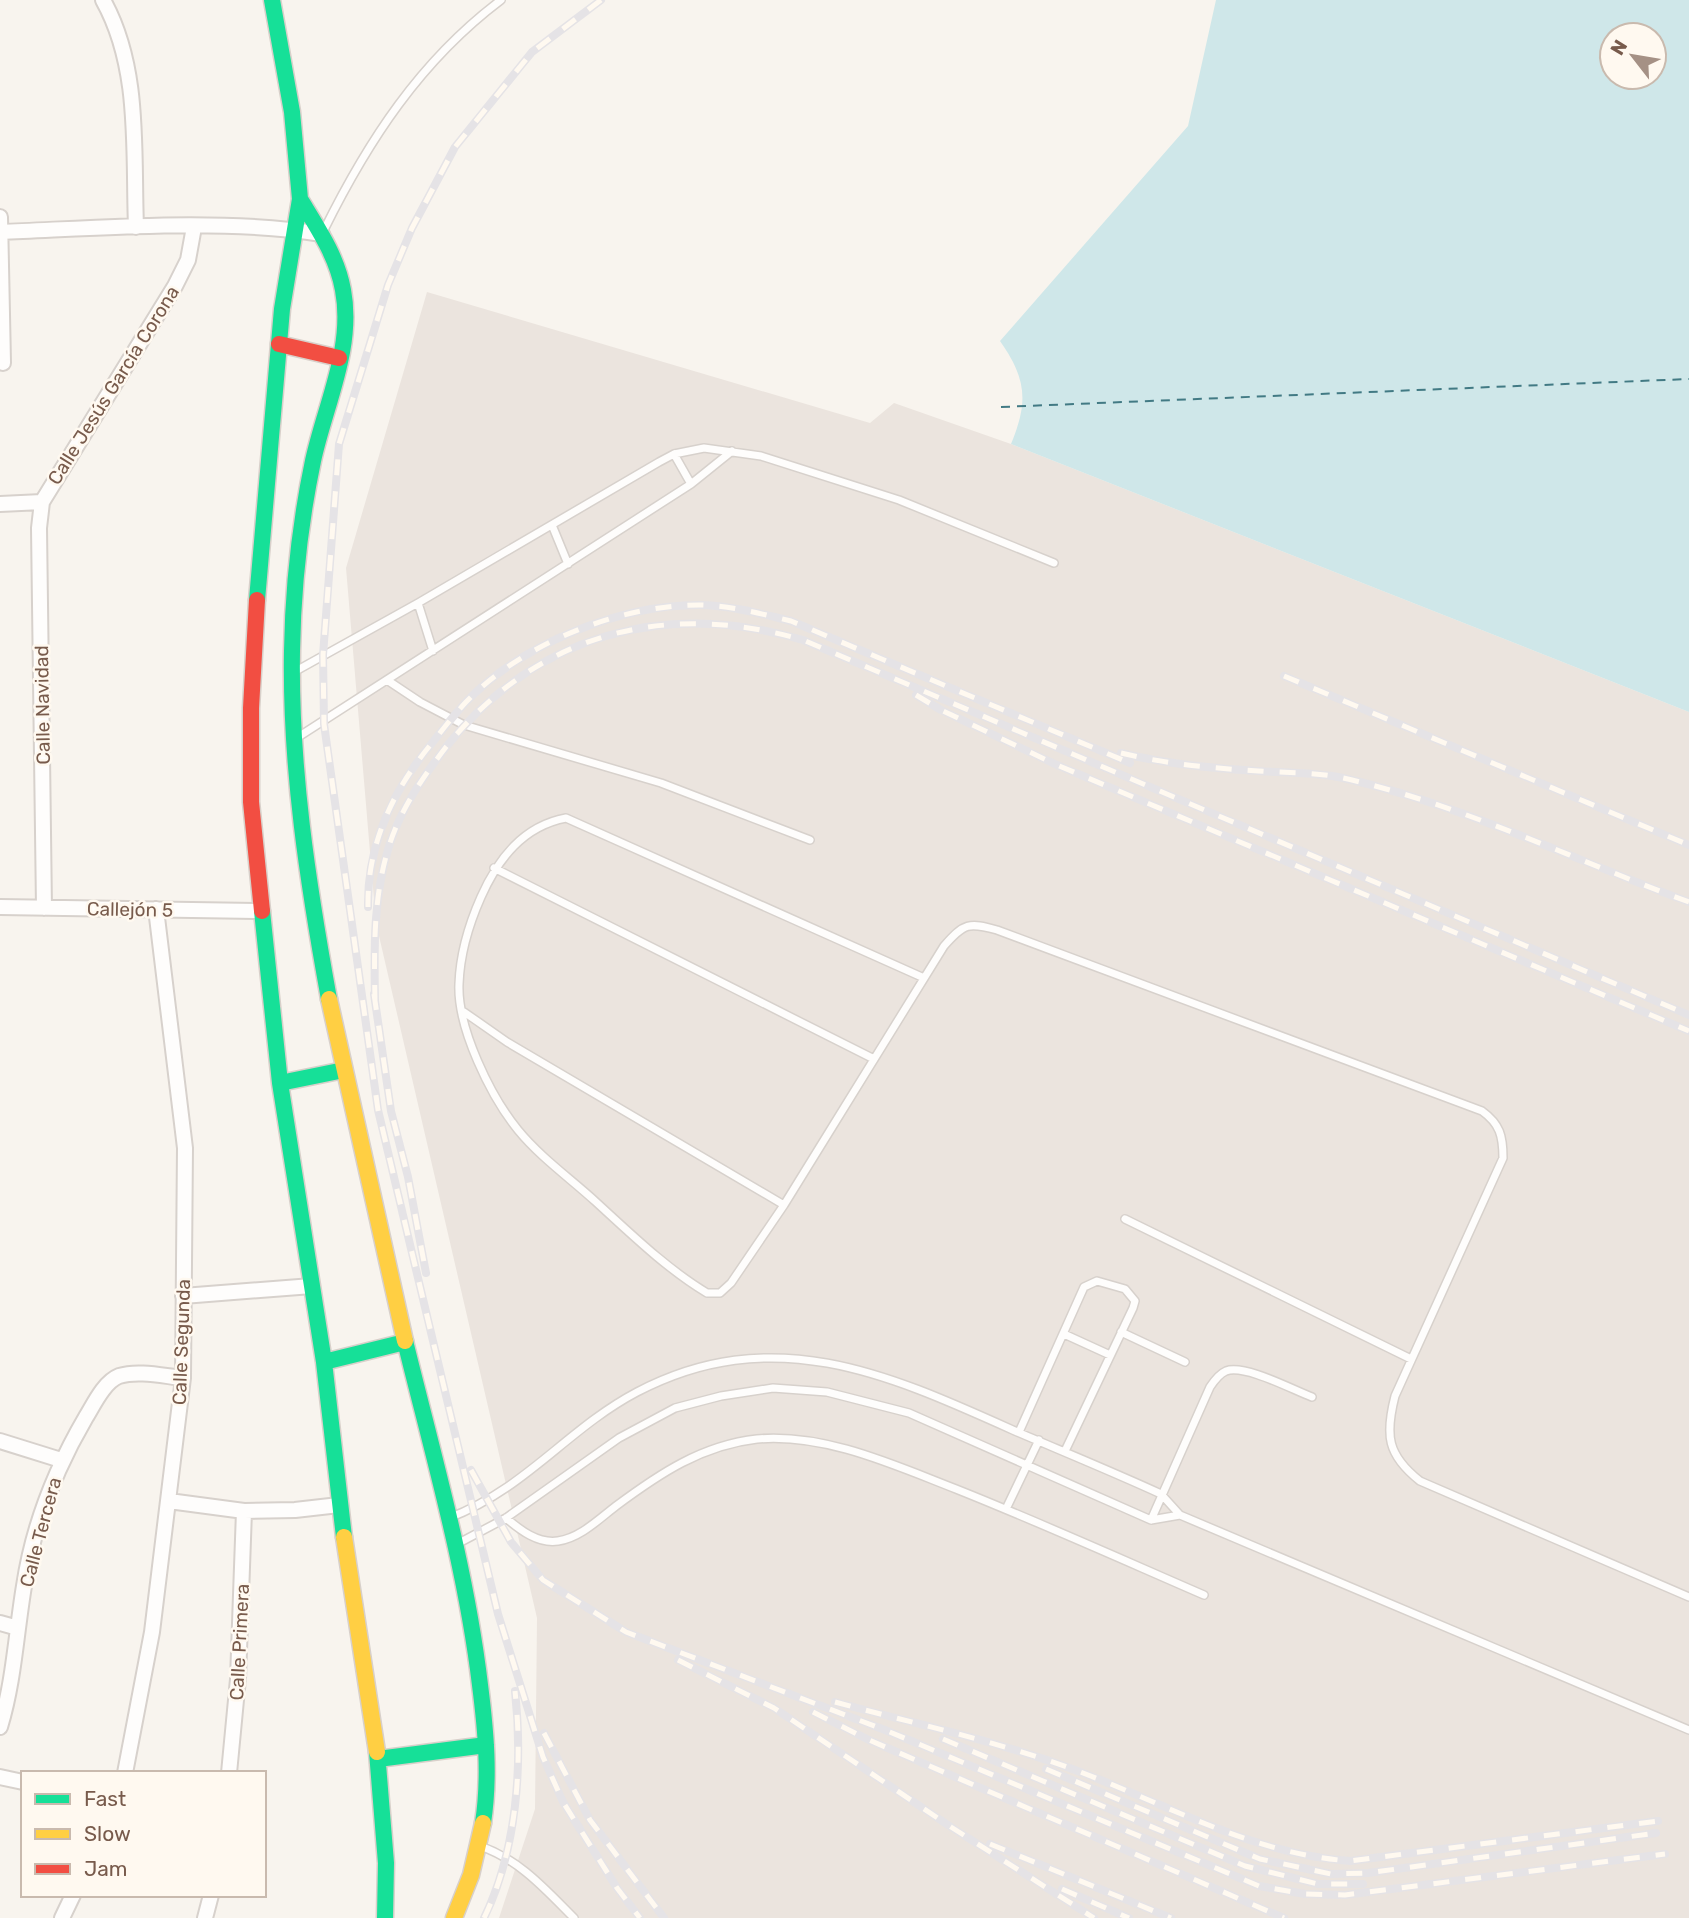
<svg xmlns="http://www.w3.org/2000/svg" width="1689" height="1918" font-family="Rubik,sans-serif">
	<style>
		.industrial { fill: #ebe4de }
		.water { fill: #cfe7e9; fill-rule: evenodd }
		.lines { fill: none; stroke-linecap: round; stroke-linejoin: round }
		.ferry { stroke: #427a84; stroke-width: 2; stroke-dasharray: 9 7; stroke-linecap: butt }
		.lane-casing { stroke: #d7d1cc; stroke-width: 10 }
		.street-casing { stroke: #d7d1cc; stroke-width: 18 }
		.fast-casing { stroke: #d8d0ca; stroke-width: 19 }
		.slow-casing { stroke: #d8d0ca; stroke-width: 19 }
		.jam-casing { stroke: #d8d0ca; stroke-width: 19 }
		.lane { stroke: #fefdfc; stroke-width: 7 }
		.street { stroke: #fefdfc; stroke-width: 14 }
		.fast { stroke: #16e098; stroke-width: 16 }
		.slow { stroke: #ffcf43; stroke-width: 16 }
		.jam { stroke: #f24e42; stroke-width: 16 }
		.rail-casing { stroke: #e5e3e6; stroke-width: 8 }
		.rail { stroke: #fff9f0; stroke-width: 5; stroke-dasharray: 16; stroke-linecap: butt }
		.labels { text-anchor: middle; stroke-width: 5; stroke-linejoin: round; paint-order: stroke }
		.street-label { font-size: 19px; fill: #785b4c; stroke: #fff9f0 }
	</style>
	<rect width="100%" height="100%" fill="#f8f4ee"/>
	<!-- industrial -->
	<path class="industrial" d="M 427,292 L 870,423 L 894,403 L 1011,444 L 1689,712 L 1689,1918 L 499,1918 L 535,1809 L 537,1618 L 376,923 L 346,568 Z"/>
	<!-- water -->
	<path class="water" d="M 1216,0 L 1689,0 L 1689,712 L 1011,444 C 1029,401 1026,378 1000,341 L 1188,126 ZM 1612,35 L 1654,35 L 1654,77 L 1612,77 Z"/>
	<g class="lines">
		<!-- ferry -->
		<path class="ferry" d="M 1001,407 L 1689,379"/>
		<defs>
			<path id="lane" d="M 324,230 C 368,141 420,61 501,0
				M 674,454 L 691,484
				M 552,525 L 568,564
				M 418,603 L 433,651
				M 294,672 L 418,603 L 659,462 L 674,454 L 704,448 L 761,456 L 899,500 L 1054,563
				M 387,680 L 420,702 L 464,725 L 661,783 L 810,840
				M 295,739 L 691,484 L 732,451
				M 494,868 L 874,1059
				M 924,978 L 566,818 C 523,826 498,859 481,897 C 469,924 460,955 459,984 C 457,1028 491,1097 518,1130 C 540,1157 571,1179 596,1202 C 631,1234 667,1269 707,1293 L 720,1293 L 731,1283 L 784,1205 L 944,946 C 964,923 969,922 997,930 L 1482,1111 C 1500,1124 1503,1136 1503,1158 L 1395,1396 C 1385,1435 1387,1455 1420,1481 L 1689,1597
				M 464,1012 L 507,1042 L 784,1205
				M 1125,1219 L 1411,1359
				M 1121,1332 L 1185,1362
				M 1064,1334 L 1110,1355
				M 1019,1432 L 1084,1287 L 1097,1281 L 1125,1289 L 1135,1301 L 1133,1308 L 1065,1451
				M 1006,1509 L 1039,1440
				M 449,1518 C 527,1488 567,1429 637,1392 C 773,1321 888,1374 1015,1431 C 1064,1452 1113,1472 1161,1494 L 1180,1515 L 1689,1730
				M 506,1518 C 520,1530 538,1544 558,1541 C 580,1538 599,1519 616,1506 C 659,1474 702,1445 757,1439 C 825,1433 894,1465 956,1489 C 1039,1522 1121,1559 1204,1595
				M 1151,1520 L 1210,1387 C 1214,1381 1219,1374 1226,1371 C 1245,1364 1293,1390 1312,1397
				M 457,1544 L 506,1518 L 619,1438 L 675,1408 L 721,1396 L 773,1388 L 827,1392 L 909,1413 L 1151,1520 L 1180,1515
				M 480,1846 C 520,1860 545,1889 574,1918"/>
			<path id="street" d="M 103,0 C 141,68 133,151 136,227
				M 0,217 L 3,363
				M 1,232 C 102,228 222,218 322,234
				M 42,502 L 39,528 L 44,908
				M 0,504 L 42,502 L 175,286 L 188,260 L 194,227
				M 0,907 L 261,911
				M 183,1296 L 312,1286
				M 0,1441 L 61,1460
				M 169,1501 L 244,1511 L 295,1510 L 339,1505
				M 0,1623 L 18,1628
				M 0,1727 C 14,1681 16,1634 24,1586 C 33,1525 55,1470 86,1417 C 94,1404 104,1382 119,1376 C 138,1370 163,1376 183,1378
				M 125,1773 L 152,1632 L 183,1378 L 185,1148 L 156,909
				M 229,1773 L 238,1679 L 244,1511
				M 0,1777 L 23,1782
				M 62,1918 L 73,1895
				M 205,1918 L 211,1895"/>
			<path id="fast" d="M 300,199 C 317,227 337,256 343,290 C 354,348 325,405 313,461 C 300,523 293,587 292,651 C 290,768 308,884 329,999
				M 257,600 L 282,309 L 300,199 L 292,112 L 272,0
				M 262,911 L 280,1083 L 324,1362 L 344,1537
				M 280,1083 L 344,1070
				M 405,1341 C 433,1455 466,1568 480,1685 C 486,1732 490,1777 483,1823
				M 324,1362 L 405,1342
				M 377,1752 L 386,1863 L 385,1918
				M 378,1759 L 486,1745"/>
			<path id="slow" d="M 329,999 L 405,1341
				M 344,1537 L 377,1752
				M 454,1918 L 471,1875 L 483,1823"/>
			<path id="jam" d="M 279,344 L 339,358
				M 257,600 L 251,708 L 251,802 L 262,911"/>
		</defs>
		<!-- lane casing -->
		<use href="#lane" class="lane-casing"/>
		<!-- street casing -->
		<use href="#street" class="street-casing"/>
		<!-- fast casing -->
		<use href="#fast" class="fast-casing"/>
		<!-- slow casing -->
		<use href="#slow" class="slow-casing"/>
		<!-- jam casing -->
		<use href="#jam" class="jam-casing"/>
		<!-- lane -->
		<use href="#lane" class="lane"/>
		<!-- street -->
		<use href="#street" class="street"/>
		<!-- fast -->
		<use href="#fast" class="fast"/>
		<!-- slow -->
		<use href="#slow" class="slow"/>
		<!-- jam -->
		<use href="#jam" class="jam"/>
		<defs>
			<path id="rail" d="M 601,0 L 532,52 L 455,147 L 412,228 L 388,285 L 339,444 L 323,655 L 324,724 L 378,1110 L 498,1614 L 543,1757 L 563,1802 L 617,1888 L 640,1918
				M 1284,676 L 1689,845
				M 916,695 L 941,710 L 1057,765 L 1689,1031
				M 1121,753 C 1166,764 1211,768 1258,771 C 1285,773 1316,772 1343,778 C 1463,805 1574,860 1689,902
				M 368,907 C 367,844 393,790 432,743 C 443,729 454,715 466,702 C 522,643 622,604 702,605 C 733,606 762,614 791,621 L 1130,763
				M 374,994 L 391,1111 L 408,1177 L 426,1273
				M 375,1001 C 374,948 373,895 390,843 C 402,807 423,777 446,747 C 537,633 666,600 803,640 L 1689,1015
				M 471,1470 L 511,1542 L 543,1580 L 626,1632 L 885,1730 L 1259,1886 L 1305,1894 L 1345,1895 L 1665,1854
				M 678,1660 L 774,1708 L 951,1827 L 1094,1918
				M 835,1702 C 915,1724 997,1741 1075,1770 C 1167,1804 1251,1854 1350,1861 L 1658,1821
				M 813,1712 L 869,1740 L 1284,1918
				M 544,1733 L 590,1820 L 664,1918
				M 943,1739 L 1245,1866 L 1318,1884 L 1363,1884
				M 1046,1769 L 1260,1859 L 1331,1874 L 1368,1873 L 1656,1833
				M 990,1844 L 1171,1918
				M 1062,1889 L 1129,1918
				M 484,1918 C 517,1850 523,1765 515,1691"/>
		</defs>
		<!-- rail casing -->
		<use href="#rail" class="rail-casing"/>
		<!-- rail -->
		<use href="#rail" class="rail"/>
	</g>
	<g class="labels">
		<!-- street labels -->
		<g class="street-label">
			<text transform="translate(113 385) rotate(-58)" y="7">Calle Jesús García Corona</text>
			<text transform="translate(42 705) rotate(-91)" y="7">Calle Navidad</text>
			<text transform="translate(130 909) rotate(1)" y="7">Callejón 5</text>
			<text transform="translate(181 1342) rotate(-88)" y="7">Calle Segunda</text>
			<text transform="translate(40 1532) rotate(-75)" y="7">Calle Tercera</text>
			<text transform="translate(239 1642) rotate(-87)" y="7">Calle Primera</text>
		</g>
	</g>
	<!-- legend -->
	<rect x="21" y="1771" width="245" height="126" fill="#fff9f0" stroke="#c9baae" stroke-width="2"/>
	<rect x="35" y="1794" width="35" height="10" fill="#16e098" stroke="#c9baae" stroke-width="2"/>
	<text x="84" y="1806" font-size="21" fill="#785b4c">Fast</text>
	<rect x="35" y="1829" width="35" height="10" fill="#ffcf43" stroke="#c9baae" stroke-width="2"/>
	<text x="84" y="1841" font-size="21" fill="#785b4c">Slow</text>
	<rect x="35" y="1864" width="35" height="10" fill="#f24e42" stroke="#c9baae" stroke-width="2"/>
	<text x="84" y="1876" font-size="21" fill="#785b4c">Jam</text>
	<!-- north arrow -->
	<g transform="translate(1633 56) rotate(301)"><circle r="33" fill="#fff9f0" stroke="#c9baae" stroke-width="2"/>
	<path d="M0-5L12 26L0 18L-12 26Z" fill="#a59185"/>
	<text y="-10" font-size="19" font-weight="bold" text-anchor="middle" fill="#785b4c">N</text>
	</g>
</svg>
